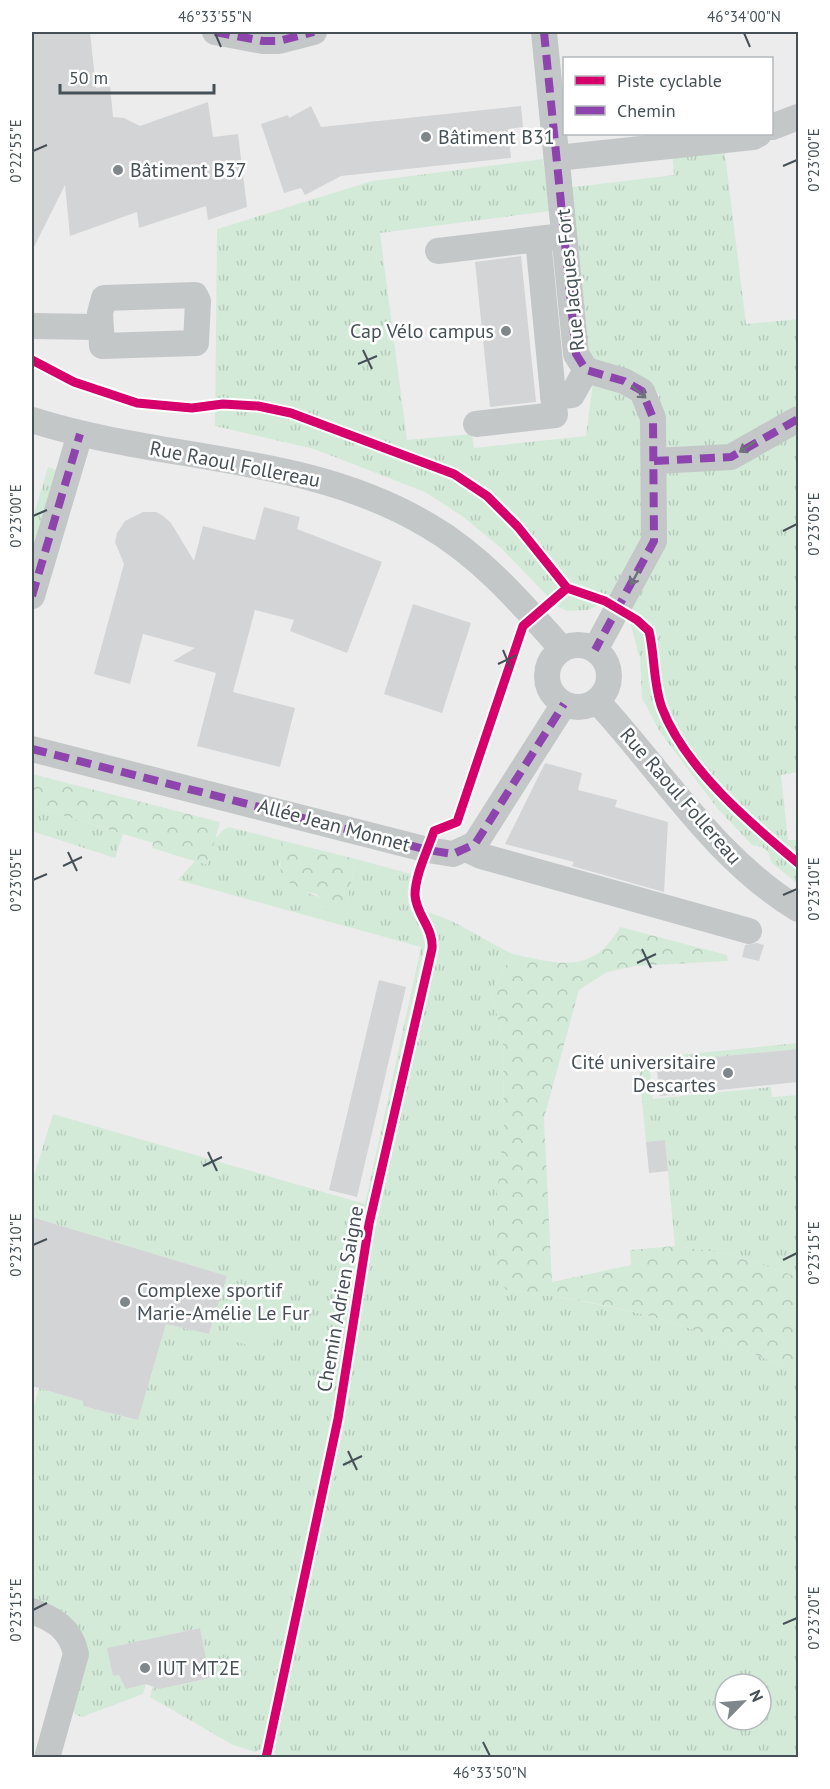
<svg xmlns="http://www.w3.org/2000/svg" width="830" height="1789" font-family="'PT Sans',sans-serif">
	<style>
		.grass { fill: url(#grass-tufts); fill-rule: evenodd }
		.forest { fill: url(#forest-crowns) }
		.pitch { fill: #d3ead9 }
		.building { fill: #d3d4d5 }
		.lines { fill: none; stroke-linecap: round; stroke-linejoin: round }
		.minor { stroke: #c4c7c8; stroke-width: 26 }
		.quiet { stroke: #8e44ad; stroke-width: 8; stroke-dasharray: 15 8; stroke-linecap: butt }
		.cycleway-casing { stroke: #fff; stroke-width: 13 }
		.cycleway { stroke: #d6006c; stroke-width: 9 }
		.oneway { stroke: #6c7479 }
		.ticks { fill: none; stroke: #465157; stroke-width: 2 }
		.poi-dot { fill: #80878b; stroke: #fff; stroke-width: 2 }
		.labels { text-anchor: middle; stroke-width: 5; stroke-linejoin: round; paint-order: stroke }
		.poi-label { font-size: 20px; fill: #465157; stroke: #fff; text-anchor: start }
		.street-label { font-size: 20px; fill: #465157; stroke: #fff }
		.neatline { fill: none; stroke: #465157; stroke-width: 2 }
		.ticks-label { font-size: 15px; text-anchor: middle; fill: #465157 }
	</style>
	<defs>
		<pattern id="grass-tufts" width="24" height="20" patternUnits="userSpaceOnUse" patternTransform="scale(1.5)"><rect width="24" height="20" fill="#d3ead9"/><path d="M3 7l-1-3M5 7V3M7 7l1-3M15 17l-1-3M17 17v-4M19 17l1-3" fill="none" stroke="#b6cabc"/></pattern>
		<pattern id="forest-crowns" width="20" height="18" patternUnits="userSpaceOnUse" patternTransform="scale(1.5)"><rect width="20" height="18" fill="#d3ead9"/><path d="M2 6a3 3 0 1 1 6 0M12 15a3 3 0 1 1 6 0" fill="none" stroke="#b6cabc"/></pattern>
	</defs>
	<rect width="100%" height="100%" fill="#edecec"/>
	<!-- grass -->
	<path class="grass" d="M 724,146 L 746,324 L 798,319 L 798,772 L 781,775 L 788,840 L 798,840 L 798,884 L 772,863 L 768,852 L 762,847 L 752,845 L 717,808 L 660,732 L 642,698 L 640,658 L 626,609 L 662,544 L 659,395 L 653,386 L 588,361 L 566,188 L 674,175 L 672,152 Z
		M 543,159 L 550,211 L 380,233 L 407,440 L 472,434 L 474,448 L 586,436 L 593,382 L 611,384 L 640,405 L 647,531 L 614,598 L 588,610 L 567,611 L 557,606 L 501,548 L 462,516 L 425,492 L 314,449 L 215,426 L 217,229 L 372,181 Z
		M 48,467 L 59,471 L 36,543 L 32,545 L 32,520 Z
		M 32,806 L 123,834 L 115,858 L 32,831 Z
		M 229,827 L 280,840 L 284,849 L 279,865 C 286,873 296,888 306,892 C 317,898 334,899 347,901 L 356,859 L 411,874 C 400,914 420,912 425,945 L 360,1237 L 335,1399 L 262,1748 L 256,1752 L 233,1745 L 150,1697 L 154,1682 L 173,1686 L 210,1678 L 200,1628 L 108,1648 L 113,1676 L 127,1673 L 125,1686 L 128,1688 L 146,1684 L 143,1694 L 82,1717 L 76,1715 L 71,1708 L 83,1665 L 32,1604 L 32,1412 L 39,1388 L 83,1401 L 83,1406 L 138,1420 L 166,1324 L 209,1334 L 227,1276 L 32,1217 L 32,1182 L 53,1114 L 365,1204 L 421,947 L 178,880 L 223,830 Z
		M 423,911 C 456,919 483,940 513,954 L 491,991 L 503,1037 L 506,1290 C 550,1295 595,1303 638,1313 C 693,1326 747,1351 798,1373 L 798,1757 L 270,1758 L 285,1675 L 341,1436 L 366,1271 L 436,955 L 435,933 ZM 725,1684 L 761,1684 L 761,1720 L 725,1720 Z
		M 798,1043 L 798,1049 L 649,1064 L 653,1099 L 771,1087 L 772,1097 L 798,1095 L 798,1277 L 729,1254 L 675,1246 L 665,1141 L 646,1142 L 638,1059 Z"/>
	<!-- forest -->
	<path class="forest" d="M 32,774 L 220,822 L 208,865 L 152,848 L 153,843 L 32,806 Z
		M 280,840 L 356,859 L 347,901 L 343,909 L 329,912 L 321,906 L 321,898 L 316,894 L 306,892 L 299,898 L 291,894 L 290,883 C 270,866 288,859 280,840 Z
		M 620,927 L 727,955 L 728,961 L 636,966 L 607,972 L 579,990 L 544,1118 L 552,1282 L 631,1265 L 630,1250 L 675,1246 L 729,1254 L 798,1277 L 798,1373 C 747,1351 693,1326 638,1313 C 595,1302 550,1295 506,1290 L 498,1276 L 494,1225 L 504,1124 L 503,1037 L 491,991 L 513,954 C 558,964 593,975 620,927 Z"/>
	<!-- pitch -->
	<path class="pitch" d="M 250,1270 L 291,1281 L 271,1352 L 230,1340 Z"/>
	<!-- building -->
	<path class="building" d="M 32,32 L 90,32 L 96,88 L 110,86 L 113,117 L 124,118 L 140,126 L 208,102 L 213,137 L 238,134 L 247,207 L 208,220 L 206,206 L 139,228 L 137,212 L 70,236 L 65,185 L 32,251 Z
		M 311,106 L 321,127 L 521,106 L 523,127 L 508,129 L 511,158 L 341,176 L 305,195 L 301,188 L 284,193 L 261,124 L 288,115 L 289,118 Z
		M 521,256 L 536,402 L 490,407 L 475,262 Z
		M 264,507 L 300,517 L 297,529 L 382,562 L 347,653 L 290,631 L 294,620 L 255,610 L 233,692 L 295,708 L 280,767 L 197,746 L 216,673 L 173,661 L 195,648 L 143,634 L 130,684 L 94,674 L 124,564 L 115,542 L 117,533 L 125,521 L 143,512 L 156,512 L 162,515 L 171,523 L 194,561 L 203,526 L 255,540 Z
		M 413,604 L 471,623 L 442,713 L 384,694 Z
		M 545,763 L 582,773 L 578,790 L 617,800 L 615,807 L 668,822 L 664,892 L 572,866 L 574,862 L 505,844 Z
		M 757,943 L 764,945 L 759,961 L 742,957 L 745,945 Z
		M 379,980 L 406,987 L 357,1197 L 329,1190 Z
		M 798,1049 L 798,1082 L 660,1096 L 656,1063 Z
		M 665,1140 L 668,1171 L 649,1173 L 646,1142 Z
		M 32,1217 L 227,1276 L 209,1334 L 166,1324 L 138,1420 L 83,1406 L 83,1401 L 32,1386 Z
		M 200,1628 L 210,1678 L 159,1689 L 146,1684 L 126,1689 L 119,1675 L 113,1676 L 107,1648 Z"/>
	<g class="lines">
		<!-- minor -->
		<path class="minor" d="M 215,32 L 263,41 L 279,41 L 314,32
			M 544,32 L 576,354 L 586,370 L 624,381 L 642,391 L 653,418 L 654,541 L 595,650
			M 772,127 L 798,117
			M 557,158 L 753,137 L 759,134
			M 438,251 L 554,237
			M 195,295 L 198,301 L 196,343 L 102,346 L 100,313 L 104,298 Z
			M 32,326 L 96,327 L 100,330
			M 553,397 L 572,395 L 586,370
			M 32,420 C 164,462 307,453 429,526 C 482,557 522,604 562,649
			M 476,424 L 555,415 L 538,239
			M 654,461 L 731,457 L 798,419
			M 32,596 L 80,434
			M547 676a31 31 0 1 1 62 0a31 31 0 1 1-62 0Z
			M 597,701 C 662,771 714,858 798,909
			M 32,749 L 428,850 L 453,854 L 475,844 L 564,704
			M 466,849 L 481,856 L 749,931
			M 32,1611 C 54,1619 71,1629 76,1654 L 47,1758"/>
		<!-- quiet -->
		<path class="quiet" d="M 215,32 L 263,41 L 279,41 L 314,32
			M 544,32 L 576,354 L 586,370 L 624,381 L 642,391 L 653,418 L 654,541 L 595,650
			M 654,461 L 731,457 L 798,419
			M 32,596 L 80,434
			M 32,749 L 428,850 L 453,854 L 475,844 L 564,704"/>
		<defs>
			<path id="cycleway" d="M 32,360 L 74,382 L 137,403 L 192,408 L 223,404 L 258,406 L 291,413 L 454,474 L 487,496 L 518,527 L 567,588 L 605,601 L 637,620 L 649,631 C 655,656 653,684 662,708 C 685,768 750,823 798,863
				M 266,1758 L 338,1419 L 369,1224 L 432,949 C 434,928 416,915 415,895 C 415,875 428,850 434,831 L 457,822 L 523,626 L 567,588"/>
		</defs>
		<!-- cycleway casing -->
		<use href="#cycleway" class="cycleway-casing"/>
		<!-- cycleway -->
		<use href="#cycleway" class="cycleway"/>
	</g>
	<!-- one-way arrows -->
	<defs><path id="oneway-shaft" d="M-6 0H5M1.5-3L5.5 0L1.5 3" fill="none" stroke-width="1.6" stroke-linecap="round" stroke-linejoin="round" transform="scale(1.5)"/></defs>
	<g class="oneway">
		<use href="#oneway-shaft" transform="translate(639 392) rotate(41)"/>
		<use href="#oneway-shaft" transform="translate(747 447) rotate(146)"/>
		<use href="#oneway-shaft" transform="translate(635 577) rotate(119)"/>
	</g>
	<!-- ticks -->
	<path class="ticks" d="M 215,33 L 221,47M 744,33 L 750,47M 33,151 L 47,145M 783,166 L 797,160M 363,350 L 372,369M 358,364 L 377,356M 33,516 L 47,510M 783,531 L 797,524M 503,650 L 511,669M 498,664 L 517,655M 68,852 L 77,871M 63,866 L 82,857M 33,880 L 47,874M 783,895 L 797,889M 642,949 L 651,968M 637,963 L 656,954M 208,1152 L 217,1171M 203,1166 L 222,1157M 33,1245 L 47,1239M 783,1260 L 797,1253M 348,1451 L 357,1470M 343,1465 L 362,1456M 33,1610 L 47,1603M 783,1624 L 797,1618M 483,1742 L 490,1756"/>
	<!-- markers -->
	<g class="poi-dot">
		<circle cx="426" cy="137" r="6"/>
		<circle cx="118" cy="170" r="6"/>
		<circle cx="506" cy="331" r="6"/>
		<circle cx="728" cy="1073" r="6"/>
		<circle cx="125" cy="1302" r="6"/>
		<circle cx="145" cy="1668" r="6"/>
	</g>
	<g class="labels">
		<!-- poi labels -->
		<g class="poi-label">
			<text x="438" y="144">Bâtiment B31</text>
			<text x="130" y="177">Bâtiment B37</text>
			<text x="494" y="338" text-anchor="end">Cap Vélo campus</text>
			<text x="716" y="1069" text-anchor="end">Cité universitaire<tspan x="716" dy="23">Descartes</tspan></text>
			<text x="137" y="1297">Complexe sportif<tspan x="137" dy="23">Marie-Amélie Le Fur</tspan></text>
			<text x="157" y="1675">IUT MT2E</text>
		</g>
		<!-- street labels -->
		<g class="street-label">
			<text transform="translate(570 280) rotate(-96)" y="7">Rue Jacques Fort</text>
			<text transform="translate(235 464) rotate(11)" y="7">Rue Raoul Follereau</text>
			<text transform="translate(681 796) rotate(49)" y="7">Rue Raoul Follereau</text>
			<text transform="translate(334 825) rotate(15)" y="7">Allée Jean Monnet</text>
			<text transform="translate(340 1299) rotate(-80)" y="7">Chemin Adrien Saigne</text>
		</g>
	</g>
	<!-- border -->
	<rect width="830" height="1789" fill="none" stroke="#ffffff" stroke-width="66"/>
	<!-- legend -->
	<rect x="563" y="57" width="210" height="78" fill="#ffffff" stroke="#b5b9bc" stroke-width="1.5"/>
	<rect x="575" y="76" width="30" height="9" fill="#d6006c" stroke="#b5b9bc" stroke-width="1.5"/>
	<text x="617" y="87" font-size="18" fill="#465157">Piste cyclable</text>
	<rect x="575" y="106" width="30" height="9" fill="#8e44ad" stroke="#b5b9bc" stroke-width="1.5"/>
	<text x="617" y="117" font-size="18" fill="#465157">Chemin</text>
	<!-- north arrow -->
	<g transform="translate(743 1702) rotate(65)"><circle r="28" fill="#ffffff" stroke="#b5b9bc" stroke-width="1.5"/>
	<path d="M0-4.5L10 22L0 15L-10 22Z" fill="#80878b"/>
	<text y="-9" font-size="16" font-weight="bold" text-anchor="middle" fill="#465157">N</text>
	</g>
	<!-- scale -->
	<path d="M60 84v9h154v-9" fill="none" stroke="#465157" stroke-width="3"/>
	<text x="69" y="84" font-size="18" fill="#465157" stroke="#ffffff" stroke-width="4.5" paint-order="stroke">50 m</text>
	<rect x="33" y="33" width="764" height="1723" class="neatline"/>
	<g class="ticks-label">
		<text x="215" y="22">46°33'55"N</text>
		<text x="744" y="22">46°34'00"N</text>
		<text transform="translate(16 151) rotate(-90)" y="5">0°22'55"E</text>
		<text transform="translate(814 160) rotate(-90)" y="5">0°23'00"E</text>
		<text transform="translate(16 516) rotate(-90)" y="5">0°23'00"E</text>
		<text transform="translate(814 524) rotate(-90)" y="5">0°23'05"E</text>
		<text transform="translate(16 880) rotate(-90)" y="5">0°23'05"E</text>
		<text transform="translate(814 889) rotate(-90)" y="5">0°23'10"E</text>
		<text transform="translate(16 1245) rotate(-90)" y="5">0°23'10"E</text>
		<text transform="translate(814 1253) rotate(-90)" y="5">0°23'15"E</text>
		<text transform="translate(16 1610) rotate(-90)" y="5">0°23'15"E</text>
		<text transform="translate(814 1618) rotate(-90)" y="5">0°23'20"E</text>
		<text x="490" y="1778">46°33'50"N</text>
	</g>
</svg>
